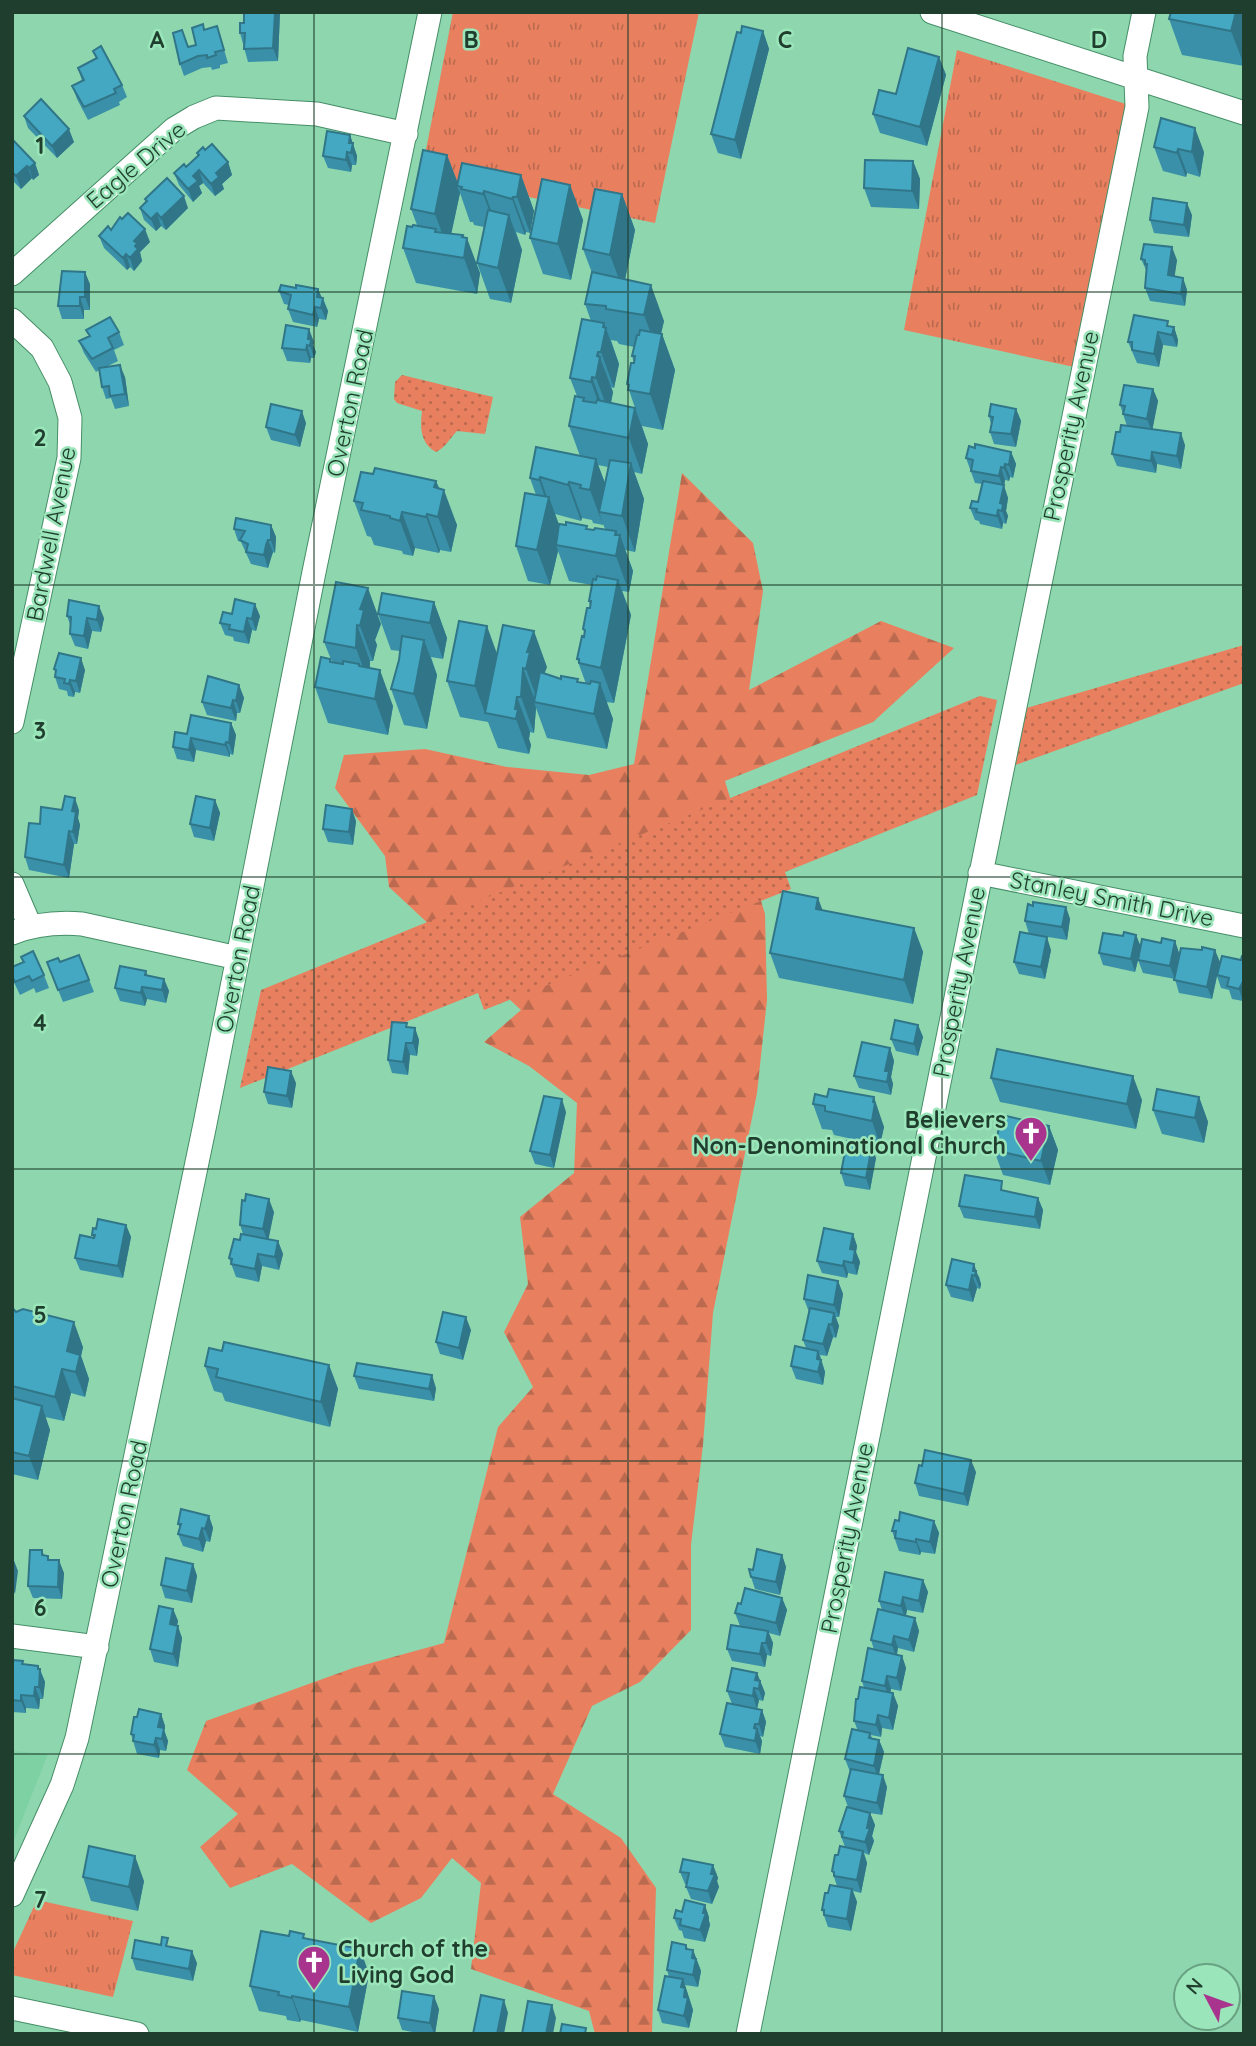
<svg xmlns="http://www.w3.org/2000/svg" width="1256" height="2046" font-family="Quicksand,sans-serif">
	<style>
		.built { fill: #7ed1a3 }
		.grass { fill: url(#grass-tufts) }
		.forest { fill: url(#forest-firs) }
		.park { fill: url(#park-dots) }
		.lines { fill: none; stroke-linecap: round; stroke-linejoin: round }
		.minor-casing { stroke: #458e67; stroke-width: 25 }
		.minor { stroke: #fff; stroke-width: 23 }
		.wall { fill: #3a90a8; fill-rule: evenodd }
		.shaded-wall { fill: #307688 }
		.building { fill: #44a8c3; stroke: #307688; stroke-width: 2 }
		.grid { fill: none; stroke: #1f3e2d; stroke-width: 2; stroke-opacity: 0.55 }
		.labels { text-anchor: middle; stroke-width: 5; stroke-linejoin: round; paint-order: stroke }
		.street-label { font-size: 23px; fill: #1f3e2d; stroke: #9be5ba }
		.poi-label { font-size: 23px; font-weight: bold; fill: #1f3e2d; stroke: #9be5ba; text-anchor: end }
		.grid-label { font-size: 23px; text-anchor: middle; font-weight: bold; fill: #1f3e2d; stroke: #9be5ba; stroke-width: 5; stroke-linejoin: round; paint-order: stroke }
	</style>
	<defs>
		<pattern id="grass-tufts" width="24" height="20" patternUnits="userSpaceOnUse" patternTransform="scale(1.75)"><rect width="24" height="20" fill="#e8805f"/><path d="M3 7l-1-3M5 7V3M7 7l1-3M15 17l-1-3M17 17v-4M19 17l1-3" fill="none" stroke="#bb6a4f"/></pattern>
		<pattern id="forest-firs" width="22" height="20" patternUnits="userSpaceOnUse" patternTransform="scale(1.75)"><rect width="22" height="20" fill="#e8805f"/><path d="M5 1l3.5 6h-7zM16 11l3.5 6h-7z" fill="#bb6a4f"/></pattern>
		<pattern id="park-dots" width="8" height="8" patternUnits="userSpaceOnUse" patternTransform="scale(1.75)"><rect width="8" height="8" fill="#e8805f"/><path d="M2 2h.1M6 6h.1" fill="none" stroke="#bb6a4f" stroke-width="1.8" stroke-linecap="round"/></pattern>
	</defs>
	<rect width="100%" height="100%" fill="#8ed7ae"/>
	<!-- built -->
	<path class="built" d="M 12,1751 L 48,1754 L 12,1845 Z"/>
	<!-- grass -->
	<path class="grass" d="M 453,12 L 699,12 L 655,223 L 421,175 Z
		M 957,50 L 1129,105 L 1074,367 L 904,330 Z
		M 37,1900 L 133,1921 L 113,1997 L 12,1975 L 12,1954 Z"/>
	<!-- forest -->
	<path class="forest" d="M 682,473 L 753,543 L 763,591 L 749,690 L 881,621 L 954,648 L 873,722 L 725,781 L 765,914 L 767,1000 L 757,1093 L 713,1313 L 703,1445 L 691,1545 L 691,1630 L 640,1682 L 592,1706 L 553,1794 L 621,1838 L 656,1888 L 652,2034 L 595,2034 L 589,2011 L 471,1969 L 481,1883 L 452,1858 L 421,1898 L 371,1923 L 292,1864 L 230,1888 L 200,1847 L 238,1814 L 187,1770 L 206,1721 L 353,1668 L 444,1643 L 498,1427 L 533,1387 L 504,1332 L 528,1284 L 520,1217 L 574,1173 L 577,1103 L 529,1066 L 484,1042 L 521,1010 L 389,887 L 385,856 L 335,788 L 344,755 L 425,749 L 507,767 L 589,775 L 634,764 Z"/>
	<!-- park -->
	<path class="park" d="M 402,375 L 493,397 L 485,434 L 457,431 C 450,438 445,448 436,452 C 420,443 420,427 422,411 L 397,403 L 394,399 L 395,382 Z
		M 1244,645 L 1244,683 L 1010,767 L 1023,709 Z
		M 980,696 L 997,700 L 977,795 L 785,872 L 791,889 L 484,1010 L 478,993 L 240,1088 L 261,990 Z"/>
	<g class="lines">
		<defs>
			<path id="minor" d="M 932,12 L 1244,113
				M 12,274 L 174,129 L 194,117 L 216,108 L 317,114 L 406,134
				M 12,320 L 42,348 L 60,382 L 70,418 L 69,458 L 12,722
				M 980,873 L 1244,926
				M 12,884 L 30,926
				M 12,933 C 35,924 57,922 82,924 L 238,958
				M 12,1636 L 97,1647
				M 12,1895 L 62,1785 L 77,1738 L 205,1124 L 314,572 L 430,12
				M 12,2008 L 137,2034
				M 748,2034 C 877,1391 1005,749 1137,107 L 1135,56 L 1144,12"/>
		</defs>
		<!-- minor casing -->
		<use href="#minor" class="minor-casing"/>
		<!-- minor -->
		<use href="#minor" class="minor"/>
	</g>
	<!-- wall -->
	<path class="wall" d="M 280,12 L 278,61 L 248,62 L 240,33 L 244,23 Z
		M 1171,12 L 1244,12 L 1244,66 L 1182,55 L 1169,19 Z
		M 217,26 L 228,63 L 220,65 L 220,68 L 212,70 L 211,67 L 202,68 L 184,76 L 180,64 L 188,47 L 196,45 L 204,30 Z
		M 763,31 L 769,49 L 741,159 L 718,153 L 711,134 L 741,33 Z
		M 93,51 L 122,85 L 127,97 L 119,102 L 120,105 L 88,120 L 77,99 L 72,86 L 82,81 L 78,68 L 96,59 Z
		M 939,57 L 946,75 L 927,146 L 880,133 L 873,114 Z
		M 24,116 L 74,142 L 57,158 L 28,128 Z
		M 350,135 L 357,156 L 356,165 L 352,165 L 351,172 L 328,168 L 323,156 Z
		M 12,139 L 35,163 L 39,175 L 33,180 L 32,178 L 21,189 L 12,180 Z
		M 1154,147 L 1204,152 L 1200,177 L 1187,173 L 1186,177 L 1163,171 Z
		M 205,150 L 228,162 L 232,175 L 222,184 L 224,189 L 215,196 L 203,183 L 199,186 L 202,193 L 193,202 L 179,185 L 174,173 L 186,167 L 198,155 L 197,153 Z
		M 447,155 L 458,184 L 521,175 L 534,211 L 530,233 L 526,232 L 525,235 L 516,232 L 522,250 L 511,303 L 490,299 L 477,263 L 484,227 L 474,225 L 473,222 L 470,222 L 460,193 L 451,234 L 463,235 L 480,273 L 477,294 L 416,283 L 403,248 L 412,227 L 417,225 L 411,209 Z
		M 913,161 L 920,179 L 919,209 L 871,207 L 864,188 Z
		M 570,185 L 583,220 L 571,280 L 543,274 L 530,238 Z
		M 622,194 L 635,230 L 625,279 L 664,321 L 661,334 L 662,334 L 675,370 L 663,430 L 642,426 L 648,444 L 642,474 L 634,472 L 644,499 L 635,552 L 625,550 L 633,571 L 629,592 L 622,591 L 631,615 L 614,703 L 606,702 L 613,719 L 607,749 L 547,738 L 536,708 L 534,733 L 530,732 L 529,739 L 531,745 L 529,754 L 498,748 L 488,722 L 460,717 L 447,681 L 497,654 L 547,667 L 544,673 L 561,679 L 586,684 L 577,659 L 585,634 L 583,629 L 590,608 L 590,606 L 589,601 L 592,585 L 569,581 L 558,551 L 550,585 L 528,581 L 516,546 L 536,495 L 530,478 L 580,456 L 569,426 L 577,396 L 570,378 L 591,321 L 585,304 L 592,273 L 583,249 ZM 611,340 L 617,341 L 619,344 L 634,347 L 632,356 L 634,363 L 627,384 L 635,408 L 611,403 L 613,392 L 611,387 L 614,388 L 619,364 ZM 598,465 L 608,467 L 605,483 ZM 555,514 L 581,521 L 582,518 L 592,520 L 593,523 L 603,525 L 603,524 L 605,529 L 594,530 L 566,525 L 559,526 Z
		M 145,199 L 188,208 L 166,230 L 161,226 L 156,231 L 144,220 L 140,208 L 146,201 Z
		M 1192,215 L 1189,237 L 1154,233 L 1150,220 Z
		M 111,230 L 150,242 L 140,252 L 142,261 L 134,271 L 130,267 L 127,270 L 104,248 L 99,236 Z
		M 1141,259 L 1177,260 L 1174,276 L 1183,278 L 1187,290 L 1185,306 L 1150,301 L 1145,288 L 1147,272 Z
		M 90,284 L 90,310 L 84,310 L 84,319 L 62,319 L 58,306 Z
		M 279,291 L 323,298 L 328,311 L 326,320 L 319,319 L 317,327 L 293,322 L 288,309 L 289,305 L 284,304 Z
		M 1170,327 L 1174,327 L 1178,340 L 1177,347 L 1163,345 L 1159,367 L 1137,363 L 1128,342 Z
		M 86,330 L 119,332 L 124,345 L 114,350 L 118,361 L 106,367 L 125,377 L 129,406 L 115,409 L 111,398 L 106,399 L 102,387 L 99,370 L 96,372 L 84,353 L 79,341 L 89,336 Z
		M 314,342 L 313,345 L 316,352 L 314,358 L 311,358 L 310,363 L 287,361 L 282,348 Z
		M 1153,389 L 1158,401 L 1152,429 L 1185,445 L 1181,469 L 1157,464 L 1156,473 L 1117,466 L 1112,454 L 1120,432 L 1127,426 L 1120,405 Z
		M 1016,409 L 1021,421 L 1016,447 L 994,444 L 990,432 L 991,424 L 989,416 Z
		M 306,423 L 300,447 L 271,440 L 266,427 Z
		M 1011,452 L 1016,464 L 1013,478 L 1010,477 L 1009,481 L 1005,480 L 1004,486 L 1008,498 L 1006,511 L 1008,516 L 1006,524 L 1003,523 L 1002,529 L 980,524 L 979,521 L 975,520 L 970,508 L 978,502 L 982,484 L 975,483 L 966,458 Z
		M 373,474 L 436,481 L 457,525 L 451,552 L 440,550 L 439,553 L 415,548 L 413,556 L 403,554 L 402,551 L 374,545 L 371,537 L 367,536 L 354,501 Z
		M 271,525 L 276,537 L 275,553 L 273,552 L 271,557 L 268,568 L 251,564 L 241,542 L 238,541 L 234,529 Z
		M 336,582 L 381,624 L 375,640 L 377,645 L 373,661 L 370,661 L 370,668 L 393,706 L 388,735 L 328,723 L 315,687 L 332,662 L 324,642 Z
		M 434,602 L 447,638 L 443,659 L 431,657 L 437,675 L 427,729 L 404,725 L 391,689 L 399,660 L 400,651 L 391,650 L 378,614 Z
		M 232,614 L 260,616 L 256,631 L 252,630 L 249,644 L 234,641 L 233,637 L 225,635 L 220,623 Z
		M 67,616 L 104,618 L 101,632 L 92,631 L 88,649 L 75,646 L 70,634 L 71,627 Z
		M 54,669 L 85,670 L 80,693 L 75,692 L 74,697 L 68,696 L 67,691 L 59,689 L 55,677 L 56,674 Z
		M 239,685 L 244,698 L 240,713 L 237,713 L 236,721 L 207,715 L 202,702 Z
		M 231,723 L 236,735 L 233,755 L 230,754 L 230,757 L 196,750 L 194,762 L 177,759 L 173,747 L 187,734 Z
		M 215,800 L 220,813 L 214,841 L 194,837 L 190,824 Z
		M 62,810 L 79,810 L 78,818 L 80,825 L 77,844 L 74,844 L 69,878 L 29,870 L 25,857 L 40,824 Z
		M 356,821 L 353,845 L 328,842 L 323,829 Z
		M 818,898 L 822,910 L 914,928 L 923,952 L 913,1004 L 779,978 L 770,953 Z
		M 1033,906 L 1066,907 L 1070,919 L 1067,940 L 1029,934 L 1025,921 Z
		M 1136,935 L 1141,947 L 1175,941 L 1179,953 L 1220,962 L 1241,960 L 1244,956 L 1243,1001 L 1232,999 L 1229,990 L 1221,988 L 1217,976 L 1212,999 L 1179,993 L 1175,979 L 1143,973 L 1138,960 L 1140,952 L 1135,972 L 1103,965 L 1099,953 L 1123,936 Z
		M 1051,950 L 1045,979 L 1019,974 L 1014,962 Z
		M 79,955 L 94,992 L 63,1002 L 47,962 L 60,962 Z
		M 21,957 L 44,975 L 49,988 L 36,993 L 34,988 L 20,995 L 12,978 L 12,967 L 23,962 Z
		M 146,971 L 148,976 L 164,979 L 169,991 L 166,1003 L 147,999 L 145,1006 L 120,1001 L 115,988 Z
		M 918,1025 L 923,1037 L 918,1056 L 896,1051 L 891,1039 Z
		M 408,1027 L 415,1028 L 419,1040 L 417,1056 L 410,1055 L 408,1075 L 392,1073 L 388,1060 Z
		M 890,1048 L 894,1061 L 891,1077 L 893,1084 L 891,1095 L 859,1088 L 854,1076 Z
		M 991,1078 L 1142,1100 L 1136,1129 L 1000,1102 Z
		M 296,1083 L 292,1108 L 268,1104 L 264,1092 Z
		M 815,1094 L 882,1122 L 884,1127 L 880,1145 L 834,1135 L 832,1130 L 822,1129 L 813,1104 Z
		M 1199,1097 L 1208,1122 L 1204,1143 L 1162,1134 L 1153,1110 Z
		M 566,1112 L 554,1168 L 535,1164 L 530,1151 Z
		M 1049,1126 L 1058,1150 L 1050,1185 L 1003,1175 L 994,1150 Z
		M 876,1158 L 870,1190 L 845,1186 L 841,1173 Z
		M 1005,1191 L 1038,1198 L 1043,1210 L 1040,1229 L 964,1218 L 959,1206 Z
		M 274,1212 L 268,1239 L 278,1241 L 283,1254 L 279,1270 L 262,1266 L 259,1282 L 236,1277 L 229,1258 L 243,1234 L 240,1225 Z
		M 126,1225 L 131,1237 L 123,1278 L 80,1270 L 75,1258 L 93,1237 L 92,1235 L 96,1229 Z
		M 853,1234 L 857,1246 L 856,1252 L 860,1262 L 857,1275 L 848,1273 L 847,1278 L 822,1273 L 817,1261 Z
		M 952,1259 L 979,1276 L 981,1284 L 980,1289 L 977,1288 L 973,1302 L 951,1297 L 946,1285 Z
		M 838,1281 L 843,1294 L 839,1317 L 836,1317 L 839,1326 L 836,1338 L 833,1337 L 827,1356 L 820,1355 L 825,1372 L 823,1385 L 796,1379 L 791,1366 L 806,1348 L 803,1340 L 809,1312 L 804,1299 Z
		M 12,1307 L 16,1312 L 83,1347 L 81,1356 L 89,1379 L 85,1397 L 71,1393 L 64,1421 L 45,1417 L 50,1430 L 38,1480 L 12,1474 Z
		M 471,1330 L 463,1360 L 440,1354 L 436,1342 Z
		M 222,1351 L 329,1365 L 338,1389 L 330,1427 L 225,1401 L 222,1393 L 214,1391 L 205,1366 Z
		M 354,1376 L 436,1388 L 434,1401 L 359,1389 Z
		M 922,1466 L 976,1472 L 968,1506 L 919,1496 L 915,1483 Z
		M 209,1516 L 213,1528 L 210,1542 L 206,1541 L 203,1552 L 183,1546 L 178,1534 L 180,1529 L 178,1524 Z
		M 934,1521 L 939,1533 L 935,1554 L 921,1552 L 920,1555 L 899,1551 L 892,1531 Z
		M 42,1550 L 44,1555 L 64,1573 L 62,1599 L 33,1598 L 28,1586 Z
		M 782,1555 L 786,1567 L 780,1595 L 755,1589 L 751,1577 L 753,1570 Z
		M 193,1564 L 197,1576 L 192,1603 L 165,1598 L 161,1585 Z
		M 923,1580 L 928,1592 L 923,1613 L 907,1610 L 906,1616 L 915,1618 L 919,1631 L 914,1652 L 898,1648 L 897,1655 L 902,1656 L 906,1668 L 901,1691 L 891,1689 L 890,1693 L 893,1693 L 898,1706 L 893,1730 L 882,1728 L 881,1737 L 871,1735 L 872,1738 L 879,1740 L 884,1752 L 879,1774 L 887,1787 L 882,1815 L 870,1813 L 875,1825 L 872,1836 L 874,1841 L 869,1855 L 864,1853 L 867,1863 L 861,1893 L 853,1891 L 857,1902 L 851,1931 L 828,1927 L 822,1910 L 828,1893 L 837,1886 L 832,1871 L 838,1855 L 845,1847 L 839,1831 L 848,1807 L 844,1796 L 850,1772 L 845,1759 L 858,1731 L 854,1721 L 858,1699 L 864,1688 L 862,1681 L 874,1650 L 871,1640 L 882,1610 L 879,1601 Z
		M 782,1598 L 787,1610 L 780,1636 L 769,1633 L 773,1643 L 771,1656 L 767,1655 L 765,1667 L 732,1661 L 727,1649 L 740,1626 L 735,1613 L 741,1604 Z
		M 173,1609 L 178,1621 L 177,1626 L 182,1638 L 178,1667 L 154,1662 L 150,1649 Z
		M 12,1660 L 23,1661 L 24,1665 L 38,1666 L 40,1669 L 45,1682 L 43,1699 L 40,1699 L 39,1709 L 26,1708 L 26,1713 L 12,1712 Z
		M 757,1673 L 765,1693 L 763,1701 L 759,1700 L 757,1709 L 762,1710 L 766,1722 L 763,1737 L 760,1736 L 762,1741 L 760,1754 L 725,1747 L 720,1734 L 732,1704 L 727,1691 Z
		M 161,1714 L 165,1726 L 164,1730 L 168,1741 L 166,1751 L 160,1750 L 159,1758 L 137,1754 L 131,1734 L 137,1717 Z
		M 713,1865 L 718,1878 L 717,1881 L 719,1887 L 712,1904 L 691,1899 L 686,1887 L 687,1884 L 685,1884 L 680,1872 Z
		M 83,1877 L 144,1881 L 138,1911 L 91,1901 Z
		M 709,1917 L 709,1921 L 710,1925 L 705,1942 L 684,1938 L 682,1931 L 679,1930 L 674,1918 Z
		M 289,1936 L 360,1949 L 369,1974 L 358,2032 L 301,2020 L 300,2022 L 287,2020 L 286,2016 L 259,2011 L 250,1986 Z
		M 686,1945 L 688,1949 L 693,1950 L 701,1971 L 698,1987 L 685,1985 L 693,2010 L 689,2028 L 662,2023 L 658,2010 L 669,1977 L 667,1970 Z
		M 171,1946 L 197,1963 L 193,1981 L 136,1970 L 132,1958 Z
		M 439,2009 L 435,2034 L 423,2034 L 402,2030 L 398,2018 Z"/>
	<!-- shaded-wall -->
	<path class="shaded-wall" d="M 275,12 L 280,12 L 278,61 L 273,48 Z
		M 1236,12 L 1244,12 L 1244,65 L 1231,31 Z
		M 763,31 L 769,49 L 741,159 L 735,140 Z
		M 939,57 L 946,75 L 927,146 L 920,127 Z
		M 1195,128 L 1204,152 L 1200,177 L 1192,152 Z
		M 69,129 L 74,142 L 57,158 L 52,146 Z
		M 350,135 L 357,156 L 356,165 L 349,143 Z
		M 1178,149 L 1187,173 L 1186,177 L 1177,153 Z
		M 347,152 L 352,165 L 351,172 L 346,160 Z
		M 447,155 L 459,186 L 457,186 L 460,193 L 448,249 L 435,214 Z
		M 913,161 L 920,179 L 919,209 L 912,191 Z
		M 228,162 L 232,175 L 222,184 L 224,189 L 215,196 L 211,184 L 216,173 Z
		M 35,163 L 39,175 L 33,180 L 29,168 Z
		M 27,166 L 32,178 L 21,189 L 16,176 Z
		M 199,170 L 203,183 L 199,186 L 202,193 L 193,202 L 188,189 L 193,176 Z
		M 521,175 L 534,211 L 530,233 L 517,197 Z
		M 570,185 L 583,220 L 571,280 L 558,244 Z
		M 484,191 L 497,227 L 496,229 L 483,194 Z
		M 622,194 L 635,230 L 623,290 L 610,255 Z
		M 184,196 L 188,208 L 166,230 L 161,218 Z
		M 513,197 L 526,232 L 525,235 L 512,199 Z
		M 1187,203 L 1192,215 L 1189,237 L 1184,225 Z
		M 157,213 L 161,226 L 156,231 L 151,219 Z
		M 509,215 L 522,250 L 511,303 L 498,268 Z
		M 145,229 L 150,242 L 140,252 L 142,261 L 134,271 L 130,258 L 135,246 L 134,241 Z
		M 463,235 L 466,245 L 467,238 L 480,273 L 477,294 L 464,258 Z
		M 1172,247 L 1177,260 L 1173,288 L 1168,275 Z
		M 126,254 L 130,267 L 127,270 L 123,258 Z
		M 85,272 L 90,284 L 90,310 L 85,297 Z
		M 1183,278 L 1187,290 L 1185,306 L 1181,294 Z
		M 651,285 L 664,321 L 657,350 L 644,315 Z
		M 318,289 L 328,311 L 326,320 L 317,297 Z
		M 80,297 L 84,310 L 84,319 L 80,306 Z
		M 315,307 L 319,319 L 317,327 L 313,315 Z
		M 604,323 L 619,364 L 614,388 L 601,352 Z
		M 1174,327 L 1178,340 L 1177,347 L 1172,335 Z
		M 309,329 L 314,342 L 313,345 L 316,352 L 314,358 L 308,339 Z
		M 1158,332 L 1163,345 L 1159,367 L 1154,354 Z
		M 662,334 L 675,370 L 663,430 L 650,394 Z
		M 307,345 L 311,358 L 310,363 L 306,350 Z
		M 598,352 L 613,392 L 609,413 L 596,378 Z
		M 120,365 L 125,377 L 129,406 L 125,394 Z
		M 592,377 L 605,413 L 604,418 L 591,382 Z
		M 1153,389 L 1158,401 L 1152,432 L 1147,419 Z
		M 635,408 L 648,444 L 642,474 L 629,438 Z
		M 1016,409 L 1021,421 L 1016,447 L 1011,434 Z
		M 302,411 L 306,423 L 300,447 L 295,435 Z
		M 1181,433 L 1185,445 L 1181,469 L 1177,456 Z
		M 1011,452 L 1016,464 L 1013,478 L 1009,465 Z
		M 1152,452 L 1157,464 L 1156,473 L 1151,461 Z
		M 596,459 L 609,494 L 599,512 L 603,525 L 590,490 Z
		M 631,463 L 644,499 L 635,552 L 622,516 Z
		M 1005,464 L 1010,477 L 1009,481 L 1004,468 Z
		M 1001,467 L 1005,480 L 1004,486 L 1008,498 L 1006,511 L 1008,516 L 1006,524 L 1000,503 L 1003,488 L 999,476 Z
		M 540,477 L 548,500 L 549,497 L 562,533 L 556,545 L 558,551 L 550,585 L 537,550 L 547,503 L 539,480 Z
		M 436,481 L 442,498 L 444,490 L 457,525 L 451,552 L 438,517 L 434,487 Z
		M 569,482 L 582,518 L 581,521 L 568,485 Z
		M 998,510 L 1003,523 L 1002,529 L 997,516 Z
		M 402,512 L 415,548 L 413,556 L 400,521 Z
		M 427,514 L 440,550 L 439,553 L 426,517 Z
		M 271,525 L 276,537 L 275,553 L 271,540 Z
		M 616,531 L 619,540 L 620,535 L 633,571 L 629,592 L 616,556 Z
		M 268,540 L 273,552 L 268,568 L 264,555 Z
		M 618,580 L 631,615 L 614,703 L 601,668 Z
		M 368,588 L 381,624 L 375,640 L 377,645 L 373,661 L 360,626 L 360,609 Z
		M 434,602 L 447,638 L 443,659 L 430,623 Z
		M 255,604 L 260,616 L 256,631 L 252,619 Z
		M 99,606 L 104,618 L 101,632 L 97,620 Z
		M 87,618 L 92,631 L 88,649 L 84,636 Z
		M 247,618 L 252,630 L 249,644 L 244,632 Z
		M 357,625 L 370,661 L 369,684 L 356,648 Z
		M 487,626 L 500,662 L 485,713 L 475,686 Z
		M 534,631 L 547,667 L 541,683 L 543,688 L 539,704 L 526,669 L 527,652 Z
		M 424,640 L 437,675 L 427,729 L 414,694 Z
		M 81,658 L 85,670 L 80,693 L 76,681 Z
		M 523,668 L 536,703 L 534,702 L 536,708 L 534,733 L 521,697 Z
		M 380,670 L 393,706 L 388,735 L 375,699 Z
		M 70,680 L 75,692 L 74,697 L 69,684 Z
		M 600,683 L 613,719 L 607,749 L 594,714 Z
		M 239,685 L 244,698 L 240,713 L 236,701 Z
		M 517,697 L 530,732 L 529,739 L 531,745 L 529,754 L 516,719 L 515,709 Z
		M 233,700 L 237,713 L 236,721 L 231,708 Z
		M 231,723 L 236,735 L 233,755 L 229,743 Z
		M 191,738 L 196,750 L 194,762 L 189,750 Z
		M 226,742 L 230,754 L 230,757 L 225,745 Z
		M 75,798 L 79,810 L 78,818 L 80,825 L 77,844 L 73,832 L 72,811 Z
		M 215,800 L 220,813 L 214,841 L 210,828 Z
		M 352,809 L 356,821 L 353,845 L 349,832 Z
		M 69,831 L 74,844 L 69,878 L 64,865 Z
		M 818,898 L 827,922 L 816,909 Z
		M 1066,907 L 1070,919 L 1067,940 L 1062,927 Z
		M 914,928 L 923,952 L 913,1004 L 904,980 Z
		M 1136,935 L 1141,948 L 1135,972 L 1131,959 Z
		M 1047,937 L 1051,950 L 1045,979 L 1041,967 Z
		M 1175,941 L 1179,953 L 1175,979 L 1170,966 Z
		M 1215,950 L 1220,962 L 1212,999 L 1207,987 Z
		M 164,979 L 169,991 L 166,1003 L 162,990 Z
		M 1243,980 L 1244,981 L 1243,1001 L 1239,989 Z
		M 142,987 L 147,999 L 145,1006 L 141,993 Z
		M 918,1025 L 923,1037 L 918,1056 L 914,1044 Z
		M 415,1028 L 419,1040 L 417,1056 L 413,1043 Z
		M 406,1043 L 410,1055 L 408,1075 L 403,1062 Z
		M 890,1048 L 894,1061 L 891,1077 L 893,1084 L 891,1095 L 887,1082 L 885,1071 Z
		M 291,1071 L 296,1083 L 292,1108 L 287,1096 Z
		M 1133,1076 L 1142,1100 L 1136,1129 L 1127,1104 Z
		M 874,1097 L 884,1127 L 880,1145 L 872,1121 Z
		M 1199,1097 L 1208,1122 L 1204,1143 L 1195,1118 Z
		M 562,1099 L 566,1112 L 554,1168 L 550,1155 Z
		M 1049,1126 L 1058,1150 L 1050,1185 L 1041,1161 Z
		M 872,1146 L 876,1158 L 870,1190 L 866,1178 Z
		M 1038,1198 L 1043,1210 L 1040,1229 L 1035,1217 Z
		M 269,1199 L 274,1212 L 268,1242 L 263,1229 Z
		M 126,1225 L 131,1237 L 123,1278 L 118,1266 Z
		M 853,1234 L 857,1246 L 856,1252 L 860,1262 L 857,1275 L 850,1249 Z
		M 278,1241 L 283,1254 L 279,1270 L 275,1257 Z
		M 258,1254 L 262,1266 L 259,1282 L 255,1269 Z
		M 844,1261 L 848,1273 L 847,1278 L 843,1266 Z
		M 974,1264 L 981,1284 L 980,1289 L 973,1271 Z
		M 972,1275 L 977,1288 L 973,1302 L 969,1290 Z
		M 838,1281 L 843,1294 L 839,1317 L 834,1305 Z
		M 834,1313 L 839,1326 L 836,1338 L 832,1325 Z
		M 466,1317 L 471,1330 L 463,1360 L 459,1348 Z
		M 74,1322 L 83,1347 L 81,1356 L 89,1379 L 85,1397 L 67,1351 Z
		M 829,1324 L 833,1337 L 827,1356 L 823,1344 Z
		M 818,1351 L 825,1372 L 823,1385 L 818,1372 L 817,1359 Z
		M 329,1365 L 338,1389 L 330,1427 L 321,1402 Z
		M 62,1369 L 71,1393 L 64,1421 L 55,1397 Z
		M 432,1375 L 436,1388 L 434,1401 L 429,1389 Z
		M 42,1406 L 50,1430 L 38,1480 L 29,1456 Z
		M 971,1460 L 976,1472 L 968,1506 L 964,1494 Z
		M 209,1516 L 213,1528 L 210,1542 L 205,1529 Z
		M 934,1521 L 939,1533 L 935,1554 L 930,1542 Z
		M 202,1528 L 206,1541 L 203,1552 L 199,1539 Z
		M 916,1539 L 921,1552 L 920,1555 L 916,1542 Z
		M 782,1555 L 786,1567 L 780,1595 L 776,1582 Z
		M 13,1558 L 18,1571 L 15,1594 L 12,1587 Z
		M 59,1560 L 64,1573 L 62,1599 L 58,1587 Z
		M 193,1564 L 197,1576 L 192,1603 L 187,1591 Z
		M 923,1580 L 928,1592 L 923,1613 L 919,1601 Z
		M 903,1597 L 907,1610 L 905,1618 L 901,1606 Z
		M 782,1598 L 787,1610 L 780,1636 L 776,1623 Z
		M 173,1609 L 178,1621 L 174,1637 L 170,1624 Z
		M 915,1618 L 919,1631 L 914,1652 L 909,1640 Z
		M 178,1626 L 182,1638 L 178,1667 L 173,1654 Z
		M 768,1631 L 773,1643 L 771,1656 L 766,1643 Z
		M 894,1636 L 898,1648 L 896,1657 L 892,1645 Z
		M 762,1643 L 767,1655 L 765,1667 L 760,1654 Z
		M 902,1656 L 906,1668 L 901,1691 L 897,1678 Z
		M 38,1666 L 45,1682 L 43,1699 L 39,1687 Z
		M 757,1673 L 765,1693 L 763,1701 L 755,1680 Z
		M 887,1676 L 891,1689 L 889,1698 L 885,1686 Z
		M 35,1687 L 40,1699 L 39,1709 L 34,1696 Z
		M 754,1688 L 759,1700 L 757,1709 L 753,1696 Z
		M 893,1693 L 898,1706 L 893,1730 L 889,1718 Z
		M 21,1695 L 26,1708 L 26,1713 L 21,1701 Z
		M 762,1710 L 766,1722 L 763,1737 L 759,1724 Z
		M 161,1714 L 165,1726 L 164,1730 L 168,1741 L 166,1751 L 158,1727 Z
		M 878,1715 L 882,1728 L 881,1737 L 876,1725 Z
		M 755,1724 L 762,1741 L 760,1754 L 755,1741 Z
		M 156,1738 L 160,1750 L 159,1758 L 154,1745 Z
		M 879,1740 L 884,1752 L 878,1778 L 874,1766 Z
		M 883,1775 L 887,1787 L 882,1815 L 877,1803 Z
		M 870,1813 L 875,1825 L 872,1836 L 874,1841 L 869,1855 L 865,1842 Z
		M 863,1851 L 867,1863 L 861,1893 L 857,1880 Z
		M 135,1856 L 144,1881 L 138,1911 L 129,1887 Z
		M 713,1865 L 718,1878 L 717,1881 L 719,1887 L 712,1904 L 708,1891 Z
		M 852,1889 L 857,1902 L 851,1931 L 847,1919 Z
		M 705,1905 L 709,1917 L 709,1921 L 710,1925 L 705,1942 L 700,1930 Z
		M 360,1949 L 369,1974 L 358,2032 L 349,2007 Z
		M 693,1950 L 701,1971 L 698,1987 L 693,1975 L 692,1958 Z
		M 192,1951 L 197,1963 L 193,1981 L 189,1969 Z
		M 683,1979 L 693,2010 L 689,2028 L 684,2016 L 681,1987 Z
		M 292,1996 L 301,2020 L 300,2022 L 292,1998 Z
		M 434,1996 L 439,2009 L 435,2034 L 434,2034 L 430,2023 Z
		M 504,2000 L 508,2013 L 504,2034 L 497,2034 Z
		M 552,2005 L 556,2018 L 553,2034 L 546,2034 Z"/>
	<!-- building -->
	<path class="building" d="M 244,12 L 275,12 L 273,48 L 244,49 L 245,33 L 240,33 L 240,23 L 244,23 Z
		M 1171,12 L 1236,12 L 1231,31 L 1169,19 Z
		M 203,24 L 204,30 L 217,26 L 224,50 L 215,52 L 216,55 L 207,58 L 207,55 L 198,56 L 180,64 L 173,33 L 182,30 L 188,47 L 196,45 L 192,28 Z
		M 742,26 L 763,31 L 735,140 L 711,134 L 737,32 L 741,33 Z
		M 101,46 L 122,85 L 114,89 L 116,93 L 84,107 L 72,86 L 84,80 L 78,68 L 97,58 L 93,51 Z
		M 908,48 L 939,57 L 920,127 L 873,114 L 879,90 L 896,94 Z
		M 41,99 L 69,129 L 52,146 L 24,116 Z
		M 1161,118 L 1195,128 L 1192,152 L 1178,149 L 1177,153 L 1154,147 Z
		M 327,131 L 350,135 L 349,143 L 353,143 L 351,153 L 347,152 L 346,160 L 323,156 Z
		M 12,139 L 35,163 L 29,168 L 27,166 L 16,176 L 12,172 Z
		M 212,144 L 228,162 L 216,173 L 219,177 L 211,184 L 199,170 L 193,176 L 198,181 L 188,189 L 174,173 L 184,164 L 186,167 L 199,155 L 197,153 L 203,147 L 205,150 Z
		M 423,150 L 447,155 L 435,214 L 411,209 Z
		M 865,160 L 913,161 L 912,191 L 864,188 Z
		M 462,163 L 521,175 L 517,197 L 513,197 L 512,199 L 484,191 L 483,194 L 461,189 L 462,187 L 457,186 Z
		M 167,178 L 184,196 L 161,218 L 157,213 L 151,219 L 140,208 L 147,201 L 145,199 Z
		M 542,179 L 570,185 L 558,244 L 530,238 Z
		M 595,189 L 622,194 L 610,255 L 583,249 Z
		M 1153,198 L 1187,203 L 1184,225 L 1150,220 Z
		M 488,210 L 509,215 L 498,268 L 477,263 Z
		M 128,213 L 145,229 L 134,241 L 137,243 L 135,246 L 138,249 L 130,258 L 126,254 L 123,258 L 99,236 L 108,226 L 111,230 L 120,217 L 122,219 Z
		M 413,225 L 436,229 L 435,232 L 463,235 L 462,237 L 467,238 L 464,258 L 403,248 L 407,226 L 412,227 Z
		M 1144,244 L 1172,247 L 1168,275 L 1183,278 L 1181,294 L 1145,288 L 1147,264 L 1145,264 L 1145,260 L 1141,259 Z
		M 62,271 L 85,272 L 85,297 L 80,297 L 80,306 L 58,306 Z
		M 592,272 L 651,285 L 644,315 L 606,309 L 606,306 L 585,304 Z
		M 281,285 L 296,288 L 296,285 L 318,289 L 317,297 L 323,298 L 321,308 L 315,307 L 313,315 L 288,309 L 291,295 L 279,291 Z
		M 1134,315 L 1168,321 L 1167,326 L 1174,327 L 1172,335 L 1158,332 L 1154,354 L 1132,350 L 1132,342 L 1128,342 Z
		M 110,317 L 119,332 L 108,338 L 113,348 L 92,359 L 79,341 L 90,336 L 86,330 Z
		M 582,319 L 604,323 L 603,327 L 606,328 L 601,352 L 598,352 L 597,356 L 600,357 L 596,378 L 592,377 L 591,382 L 570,378 Z
		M 286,325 L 309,329 L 308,339 L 311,339 L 310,346 L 307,345 L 306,350 L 282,348 Z
		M 640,330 L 662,334 L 650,394 L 628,390 L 629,385 L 627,384 L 631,363 L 634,363 L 635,356 L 632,356 L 637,335 L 639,335 Z
		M 120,365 L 125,394 L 110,396 L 109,386 L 102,387 L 99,368 Z
		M 1124,385 L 1153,389 L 1147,419 L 1123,414 L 1125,406 L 1120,405 Z
		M 575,396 L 584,398 L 583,401 L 596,403 L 597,400 L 635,408 L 629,438 L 569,426 Z
		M 271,404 L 302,411 L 295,435 L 266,427 Z
		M 991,404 L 1016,409 L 1011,434 L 990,432 L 993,417 L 989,416 Z
		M 1121,425 L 1181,433 L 1177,456 L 1152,452 L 1151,461 L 1112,454 L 1116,432 L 1120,432 Z
		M 975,444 L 1011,452 L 1009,465 L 1005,464 L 1004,468 L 1001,467 L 999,476 L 971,471 L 973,460 L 966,458 L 969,446 L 975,448 Z
		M 536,447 L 596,459 L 590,490 L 580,488 L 581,485 L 569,482 L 568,485 L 540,477 L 539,480 L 530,478 Z
		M 610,460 L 631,463 L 622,516 L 599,512 Z
		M 375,468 L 436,481 L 434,487 L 444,490 L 438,517 L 427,514 L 426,517 L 402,512 L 400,521 L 390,518 L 390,516 L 361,510 L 363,503 L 354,501 L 361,472 L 373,474 Z
		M 983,481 L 1004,485 L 1000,503 L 1003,504 L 1002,511 L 998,510 L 997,516 L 976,512 L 977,509 L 970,508 L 972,501 L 978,502 Z
		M 525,493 L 549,497 L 537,550 L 516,546 Z
		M 236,518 L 271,525 L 271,540 L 268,540 L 266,545 L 264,555 L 246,552 L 248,544 L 240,540 L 245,531 L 234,529 Z
		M 566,522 L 587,526 L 586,529 L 594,530 L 595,528 L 616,531 L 615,535 L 620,535 L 616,556 L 556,545 L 559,524 L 566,525 Z
		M 597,576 L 618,580 L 601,668 L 579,663 L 579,659 L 577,659 L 582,636 L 584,637 L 585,630 L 583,629 L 587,608 L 590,608 L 591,601 L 589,601 L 593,579 L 596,580 Z
		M 336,582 L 368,588 L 360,609 L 364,610 L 360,626 L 357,625 L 356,648 L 324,642 Z
		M 382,593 L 434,602 L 430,623 L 378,614 Z
		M 235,599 L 255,604 L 252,619 L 247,618 L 244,632 L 229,629 L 230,625 L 220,623 L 223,612 L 232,614 Z
		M 69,600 L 99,606 L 97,620 L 87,618 L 84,636 L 70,634 L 71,617 L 67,616 Z
		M 459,621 L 487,626 L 475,686 L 447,681 Z
		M 503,625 L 534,631 L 527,652 L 530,652 L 526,669 L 523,668 L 521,697 L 517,697 L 515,709 L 518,709 L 516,719 L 485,713 Z
		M 402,636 L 424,640 L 414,694 L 391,689 L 399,660 Z
		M 59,653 L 81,658 L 76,681 L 70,680 L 69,684 L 64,683 L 65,679 L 55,677 L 56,670 L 54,669 Z
		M 321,657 L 330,659 L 330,662 L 343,664 L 343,661 L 359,664 L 359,666 L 380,670 L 375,699 L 315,687 Z
		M 540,672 L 561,679 L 561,676 L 578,679 L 577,682 L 590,684 L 591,681 L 600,683 L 594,714 L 534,702 Z
		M 208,676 L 239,685 L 236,701 L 233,700 L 231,708 L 202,702 Z
		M 191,715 L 231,723 L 229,743 L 226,742 L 225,745 L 191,738 L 189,750 L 173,747 L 175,732 L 187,734 Z
		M 65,796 L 75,798 L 72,811 L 76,812 L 73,832 L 69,831 L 64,865 L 25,857 L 29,823 L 40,824 L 41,807 L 62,810 Z
		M 196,796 L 215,800 L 210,828 L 190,824 Z
		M 326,805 L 352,809 L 349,832 L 323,829 Z
		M 783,891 L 818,898 L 816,909 L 914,928 L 904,980 L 770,953 Z
		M 1033,902 L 1066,907 L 1062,927 L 1025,921 L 1028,904 L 1033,906 Z
		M 1020,932 L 1047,937 L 1041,967 L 1014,962 Z
		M 1124,932 L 1136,935 L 1131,959 L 1099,953 L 1103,933 L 1123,936 Z
		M 1162,938 L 1175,941 L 1170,966 L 1138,960 L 1142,939 L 1161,943 Z
		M 1202,947 L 1215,950 L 1207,987 L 1174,980 L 1181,948 L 1202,950 Z
		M 33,951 L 44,975 L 32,981 L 29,976 L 15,982 L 12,976 L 12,967 L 24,962 L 21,957 Z
		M 79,955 L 89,980 L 58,990 L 47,962 L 58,958 L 60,962 Z
		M 1222,956 L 1241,960 L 1242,956 L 1244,956 L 1244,980 L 1239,989 L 1227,986 L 1229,978 L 1217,975 Z
		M 120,966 L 146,971 L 145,975 L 164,979 L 162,990 L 142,987 L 141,993 L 115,988 Z
		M 895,1020 L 918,1025 L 914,1044 L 891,1039 Z
		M 392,1022 L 407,1023 L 406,1027 L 415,1028 L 413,1043 L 406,1043 L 403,1062 L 388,1060 Z
		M 862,1042 L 890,1048 L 885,1071 L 889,1071 L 887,1082 L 854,1076 Z
		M 997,1049 L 1133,1076 L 1127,1104 L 991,1078 Z
		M 268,1067 L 291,1071 L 287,1096 L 264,1092 Z
		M 829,1089 L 874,1097 L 873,1102 L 875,1103 L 872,1121 L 825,1111 L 825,1106 L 813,1104 L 815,1094 L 827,1097 Z
		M 1157,1089 L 1199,1097 L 1195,1118 L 1153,1110 Z
		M 544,1096 L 562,1099 L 550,1155 L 530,1151 Z
		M 1002,1115 L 1049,1126 L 1041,1161 L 994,1150 Z
		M 847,1141 L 872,1146 L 866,1178 L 841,1173 Z
		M 965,1175 L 1002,1181 L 1001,1190 L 1038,1198 L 1035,1217 L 959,1206 Z
		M 246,1194 L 269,1199 L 263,1229 L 240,1225 L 242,1200 L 245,1201 Z
		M 98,1219 L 126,1225 L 118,1266 L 75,1258 L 80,1235 L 94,1238 L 95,1235 L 92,1235 L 93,1228 L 96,1229 Z
		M 824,1228 L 853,1234 L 850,1249 L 855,1250 L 853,1263 L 844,1261 L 843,1266 L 817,1261 Z
		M 241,1234 L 278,1241 L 275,1257 L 258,1254 L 255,1269 L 231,1264 L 232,1259 L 229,1258 L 234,1239 L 240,1240 Z
		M 952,1259 L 974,1264 L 973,1271 L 976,1271 L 975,1276 L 972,1275 L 969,1290 L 946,1285 Z
		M 808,1275 L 838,1281 L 834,1305 L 804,1299 Z
		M 12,1307 L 16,1312 L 23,1309 L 74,1322 L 67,1351 L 80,1355 L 76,1372 L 62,1369 L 55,1397 L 12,1386 Z
		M 810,1308 L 834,1313 L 832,1325 L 829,1324 L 823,1344 L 803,1340 Z
		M 443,1312 L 466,1317 L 459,1348 L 436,1342 Z
		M 224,1342 L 329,1365 L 321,1402 L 216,1377 L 218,1369 L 205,1366 L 209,1348 L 222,1351 Z
		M 795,1346 L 818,1351 L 817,1359 L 821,1360 L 818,1372 L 791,1366 Z
		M 357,1363 L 432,1375 L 429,1389 L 354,1376 Z
		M 12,1398 L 42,1406 L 29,1456 L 12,1452 Z
		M 925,1450 L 971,1460 L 964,1494 L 915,1483 L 919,1465 L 922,1466 Z
		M 181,1509 L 209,1516 L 205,1529 L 202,1528 L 199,1539 L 178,1534 L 181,1524 L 178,1524 Z
		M 900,1512 L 934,1521 L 930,1542 L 916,1539 L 916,1542 L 895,1538 L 896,1531 L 892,1531 L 895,1520 L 899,1521 Z
		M 757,1549 L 782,1555 L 776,1582 L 751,1577 L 749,1569 L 753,1570 Z
		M 30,1550 L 42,1550 L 42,1555 L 48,1556 L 48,1560 L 59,1560 L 58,1587 L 28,1586 Z
		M 166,1558 L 193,1564 L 187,1591 L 161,1585 Z
		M 885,1572 L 923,1580 L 919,1601 L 903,1597 L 901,1606 L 879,1601 Z
		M 745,1588 L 782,1598 L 776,1623 L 735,1613 L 738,1603 L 741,1604 Z
		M 159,1606 L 173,1609 L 170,1624 L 178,1626 L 173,1654 L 150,1649 Z
		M 878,1609 L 915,1618 L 909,1640 L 894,1636 L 892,1645 L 871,1640 Z
		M 731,1625 L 768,1631 L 766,1643 L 762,1643 L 760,1654 L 727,1649 Z
		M 868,1648 L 902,1656 L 897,1678 L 887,1676 L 885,1686 L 862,1681 Z
		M 12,1660 L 23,1661 L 22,1664 L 38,1666 L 38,1669 L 40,1669 L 39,1687 L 35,1687 L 34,1696 L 21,1695 L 21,1701 L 12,1700 Z
		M 732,1668 L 757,1673 L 755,1680 L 760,1681 L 759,1689 L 754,1688 L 753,1696 L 727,1691 Z
		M 860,1687 L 893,1693 L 889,1718 L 878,1715 L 876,1725 L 854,1721 L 856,1699 L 858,1699 Z
		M 727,1703 L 762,1710 L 759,1724 L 755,1724 L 754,1728 L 757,1729 L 755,1741 L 720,1734 Z
		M 139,1709 L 161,1714 L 158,1727 L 164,1728 L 162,1739 L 156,1738 L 154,1745 L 133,1741 L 134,1735 L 131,1734 L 134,1717 L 137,1717 Z
		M 852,1729 L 870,1733 L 869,1738 L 879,1740 L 874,1766 L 845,1759 Z
		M 851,1769 L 883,1775 L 877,1803 L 844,1796 Z
		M 847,1807 L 870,1813 L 867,1828 L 870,1828 L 865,1842 L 842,1837 L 843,1832 L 839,1831 Z
		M 89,1846 L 135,1856 L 129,1887 L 83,1877 Z
		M 840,1846 L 863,1851 L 857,1880 L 834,1876 L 834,1872 L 832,1871 L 835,1855 L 838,1855 Z
		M 683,1859 L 713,1865 L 711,1874 L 715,1874 L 708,1891 L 686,1887 L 689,1873 L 680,1872 Z
		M 830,1885 L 852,1889 L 847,1919 L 824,1915 L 824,1910 L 822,1910 L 825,1893 L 828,1893 Z
		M 685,1900 L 705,1905 L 703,1913 L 706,1913 L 700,1930 L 680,1925 L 681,1919 L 674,1918 L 676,1910 L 682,1912 Z
		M 261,1931 L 289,1936 L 290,1931 L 304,1934 L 303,1938 L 360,1949 L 349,2007 L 292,1996 L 292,1998 L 278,1995 L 279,1992 L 250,1986 Z
		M 162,1937 L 168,1938 L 166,1946 L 192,1951 L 189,1969 L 132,1958 L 135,1940 L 161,1945 Z
		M 672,1942 L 686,1945 L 686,1949 L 693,1950 L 692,1958 L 696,1959 L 693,1975 L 667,1970 Z
		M 665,1976 L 683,1979 L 681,1987 L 685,1988 L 684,1997 L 688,1998 L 684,2016 L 658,2010 Z
		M 402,1991 L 434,1996 L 430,2023 L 398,2018 Z
		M 481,1995 L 504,2000 L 497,2034 L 473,2034 Z
		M 528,2001 L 552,2005 L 546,2034 L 522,2034 Z
		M 562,2024 L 586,2028 L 585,2034 L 560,2034 Z"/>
	<!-- grid -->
	<path class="grid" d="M 314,12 L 314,2034M 628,12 L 628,2034M 942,12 L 942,2034M 12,292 L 1244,292M 12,585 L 1244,585M 12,877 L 1244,877M 12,1169 L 1244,1169M 12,1461 L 1244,1461M 12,1754 L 1244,1754"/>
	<!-- icons -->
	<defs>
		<symbol id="church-pin" viewBox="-11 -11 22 30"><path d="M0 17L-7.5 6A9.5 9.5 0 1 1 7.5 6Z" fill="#a9348e" stroke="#9be5ba"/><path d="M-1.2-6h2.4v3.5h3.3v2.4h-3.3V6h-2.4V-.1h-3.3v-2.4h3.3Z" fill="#fff"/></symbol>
	</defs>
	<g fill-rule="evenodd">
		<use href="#church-pin" x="1012" y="1114" width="38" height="52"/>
		<use href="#church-pin" x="295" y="1943" width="38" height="52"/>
	</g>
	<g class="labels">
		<!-- street labels -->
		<g class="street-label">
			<text transform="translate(136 165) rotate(-40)" y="8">Eagle Drive</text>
			<text transform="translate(350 403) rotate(-78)" y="8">Overton Road</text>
			<text transform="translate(1071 426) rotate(-78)" y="8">Prosperity Avenue</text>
			<text transform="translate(51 534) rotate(-79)" y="8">Bardwell Avenue</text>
			<text transform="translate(1112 899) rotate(11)" y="8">Stanley Smith Drive</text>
			<text transform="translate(238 959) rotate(-79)" y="8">Overton Road</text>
			<text transform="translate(959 982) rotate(-79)" y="8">Prosperity Avenue</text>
			<text transform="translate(124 1514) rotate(-78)" y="8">Overton Road</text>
			<text transform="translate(847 1538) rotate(-79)" y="8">Prosperity Avenue</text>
		</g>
		<!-- poi labels -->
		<g class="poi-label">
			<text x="1006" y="1128">Believers<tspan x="1006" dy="26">Non-Denominational Church</tspan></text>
			<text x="338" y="1957" text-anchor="start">Church of the<tspan x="338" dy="26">Living God</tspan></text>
		</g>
	</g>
	<g class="grid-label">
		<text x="157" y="48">A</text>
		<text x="471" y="48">B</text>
		<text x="785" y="48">C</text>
		<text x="1099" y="48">D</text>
		<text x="40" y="154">1</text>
		<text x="40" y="446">2</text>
		<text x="40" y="739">3</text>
		<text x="40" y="1031">4</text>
		<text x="40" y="1323">5</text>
		<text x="40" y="1616">6</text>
		<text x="40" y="1908">7</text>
	</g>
	<!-- border -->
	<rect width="1256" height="2046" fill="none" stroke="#1f3e2d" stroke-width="28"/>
	<!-- north arrow -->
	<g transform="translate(1207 1997) rotate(311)"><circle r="33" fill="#9be5ba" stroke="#69a282" stroke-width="2"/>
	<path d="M0-5L12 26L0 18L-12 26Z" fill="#a9348e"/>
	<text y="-10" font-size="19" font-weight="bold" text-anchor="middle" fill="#1f3e2d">N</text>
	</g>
</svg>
